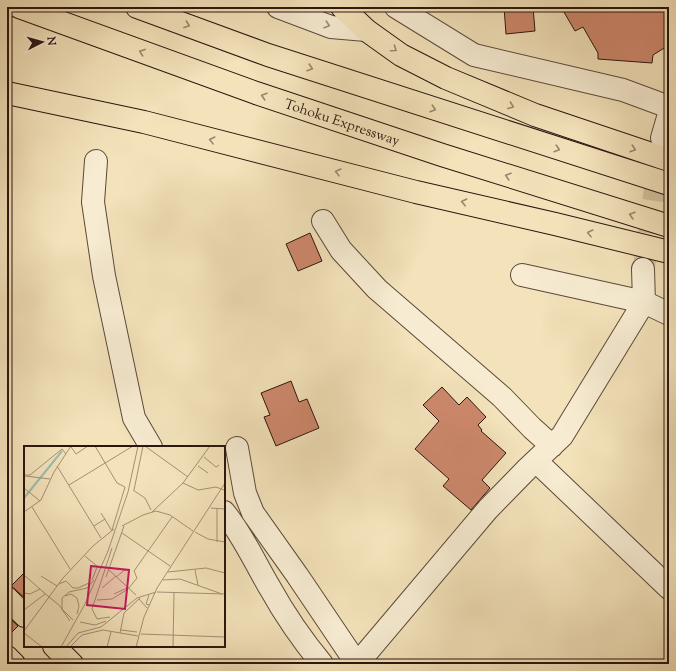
<svg xmlns="http://www.w3.org/2000/svg" width="676" height="671" font-family="'Sorts Mill Goudy',serif">
	<style>
		.building { fill: #cd886c; stroke: #2a160f }
		.lines { fill: none; stroke-linecap: round; stroke-linejoin: round }
		.minor-tunnel { stroke: #d5c3a0; stroke-width: 22; stroke-dasharray: 22 11; stroke-linecap: butt }
		.minor-casing { stroke: #5c493a; stroke-width: 24 }
		.highway-casing { stroke: #2a160f; stroke-width: 24 }
		.minor { stroke: #f7ecd2; stroke-width: 22 }
		.highway { stroke: #f3e2ba; stroke-width: 22 }
		.oneway { stroke: #99866d }
		.oneway2 { stroke: #9b8c7a }
		.labels { text-anchor: middle; stroke-width: 3; stroke-linejoin: round; paint-order: stroke }
		.street-label { font-size: 14px; fill: #2a160f; stroke: #f7ecd2 }
		.inset-river { fill: none; stroke: #9bbeae; stroke-width: 2 }
		.inset-road { fill: none; stroke: #a39076; stroke-width: 1 }
		.view { fill: #c2185b; fill-opacity: 0.15; stroke: #c2185b; stroke-width: 2 }
		.inset-edge { fill: none; stroke: #2a160f; stroke-width: 2 }
	</style>
	<rect width="100%" height="100%" fill="#f3e2ba"/>
	<filter id="stains"><feTurbulence type="fractalNoise" baseFrequency=".005" numOctaves="4"/><feColorMatrix values="0 0 0 0 .2 0 0 0 0 .09 0 0 0 0 .02 0 0 0 .5 -.17"/></filter>
	<radialGradient id="worn" r=".72"><stop offset=".6" stop-color="#630" stop-opacity="0"/><stop offset="1" stop-color="#630" stop-opacity=".3"/></radialGradient>
	<!-- building -->
	<path class="building" d="M 504,7 L 533,7 L 535,31 L 506,34 Z
		M 561,7 L 669,7 L 669,45 L 653,55 L 652,63 L 598,59 L 598,53 L 583,27 L 575,31 Z
		M 310,233 L 322,261 L 298,271 L 286,244 Z
		M 291,381 L 299,402 L 307,399 L 319,428 L 276,446 L 264,417 L 270,415 L 261,393 Z
		M 442,387 L 459,405 L 467,397 L 486,417 L 478,425 L 482,430 L 481,431 L 506,453 L 482,480 L 490,488 L 471,510 L 443,486 L 449,479 L 415,449 L 439,421 L 423,405 Z
		M 25,572 L 25,598 L 11,586 Z
		M 7,616 L 18,626 L 7,637 Z"/>
	<g class="lines">
		<!-- minor-tunnel -->
		<path class="minor-tunnel" d="M 644,266 L 659,161"/>
		<defs>
			<path id="minor" d="M 278,7 L 331,27 L 366,30
				M 396,7 L 474,55 L 623,90 L 669,107
				M 662,138 L 669,114
				M 96,161 L 93,202 L 104,276 L 134,418 L 151,447
				M 323,221 L 341,250 L 377,289 L 502,397 L 532,428 L 552,446
				M 522,275 L 644,302 L 669,314
				M 237,448 L 245,493 L 253,513 L 297,575 L 357,664
				M 536,461 L 669,588
				M 224,512 C 243,535 255,563 270,588 C 285,615 303,641 322,664
				M 357,664 L 488,509 L 528,468 L 562,436 L 644,302 L 643,269"/>
			<g id="highway">
				<path id="s1" d="M 19,7 L 256,93 L 442,155 L 669,226"/>
				<path d="M 137,7 L 268,55 L 669,184"/>
				<path d="M 342,7 L 366,30 L 401,55 L 446,78 L 535,115 L 669,160"/>
				<path d="M 7,93 L 144,122 L 416,192 L 555,224 L 669,252"/>
				<path d="M 7,598 L 25,616"/>
				<path d="M 54,646 L 72,664"/>
				<path d="M 7,657 L 14,664"/>
			</g>
		</defs>
		<!-- minor casing -->
		<use href="#minor" class="minor-casing"/>
		<!-- highway casing -->
		<use href="#highway" class="highway-casing"/>
		<!-- minor -->
		<use href="#minor" class="minor"/>
		<!-- highway -->
		<use href="#highway" class="highway"/>
	</g>
	<!-- one-way arrows -->
	<defs><path id="oneway-chevron" d="M-2-3.5L2.5 0L-2 3.5" fill="none" stroke-width="1.6" stroke-linecap="round" stroke-linejoin="round"/></defs>
	<g class="oneway">
		<use href="#oneway-chevron" transform="translate(187 25) rotate(20)"/>
		<use href="#oneway-chevron" transform="translate(394 49) rotate(35)"/>
		<use href="#oneway-chevron" transform="translate(142 52) rotate(-160)"/>
		<use href="#oneway-chevron" transform="translate(310 68) rotate(18)"/>
		<use href="#oneway-chevron" transform="translate(264 96) rotate(-162)"/>
		<use href="#oneway-chevron" transform="translate(511 106) rotate(21)"/>
		<use href="#oneway-chevron" transform="translate(433 109) rotate(18)"/>
		<use href="#oneway-chevron" transform="translate(212 140) rotate(-166)"/>
		<use href="#oneway-chevron" transform="translate(557 149) rotate(18)"/>
		<use href="#oneway-chevron" transform="translate(633 149) rotate(18)"/>
		<use href="#oneway-chevron" transform="translate(338 172) rotate(-166)"/>
		<use href="#oneway-chevron" transform="translate(508 176) rotate(-162)"/>
		<use href="#oneway-chevron" transform="translate(464 202) rotate(-167)"/>
		<use href="#oneway-chevron" transform="translate(632 215) rotate(-163)"/>
		<use href="#oneway-chevron" transform="translate(590 233) rotate(-166)"/>
	</g>
	<use class="oneway2" href="#oneway-chevron" transform="translate(327 25) rotate(18)"/>
	<g class="labels">
		<!-- street labels -->
		<g class="street-label">
			<text dy="5" stroke="none"><textPath href="#s1" startOffset="343">Tohoku Expressway</textPath></text>
		</g>
	</g>
	<!-- overview -->
	<g transform="translate(24 446)">
		<rect width="201" height="201" fill="#f3e2ba"/>
		<path class="inset-river" d="M 0,52 L 38,5"/>
		<path class="inset-road" d="M 71,0 L 93,37 L 101,41 L 88,84M 121,0 L 164,31M 47,1 L 52,8 L 64,0M 180,11 L 192,21 L 195,19M 33,20 L 77,92M 174,20 L 184,27M 0,29 L 6,29 L 38,3 L 42,8M 1,30 L 26,33M 159,37 L 174,44 L 192,41 L 200,44M 45,39 L 109,0M 0,42 L 16,55M 109,44 L 121,52 L 127,64M 110,44 L 119,0M 8,61 L 46,123M 187,62 L 201,63M 0,66 L 17,54 L 30,26 L 47,0M 128,66 L 159,37 L 186,0M 77,67 L 88,85M 70,80 L 81,73M 98,80 L 119,69 L 132,65 L 146,69 L 169,85M 171,86 L 184,93 L 201,96M 98,87 L 146,120M 193,96 L 193,63M 61,110 L 74,121M 85,124 L 112,149M 171,124 L 174,139M 144,126 L 182,122 L 201,127M 0,129 L 25,151M 17,130 L 33,140M 82,131 L 100,80M 92,131 L 102,123M 68,134 L 73,121M 139,134 L 156,133 L 198,148M 35,138 L 42,135 L 49,142 L 54,142 L 65,137M 78,142 L 92,130M 104,143 L 113,132 L 110,125 L 148,71M 133,146 L 201,148M 0,147 L 6,148 L 16,143M 90,148 L 103,142M 41,150 L 47,148 L 53,152 L 55,160 L 53,168M 25,151 L 35,159 L 46,175M 115,153 L 123,162M 73,154 L 88,153 L 104,143M 125,159 L 122,158 L 125,149M 0,164 L 21,148M 86,171 L 73,173 L 68,163 L 88,102M 49,174 L 38,163 L 38,152 L 45,146 L 63,142 L 70,134M 56,176 L 71,179 L 82,175M 97,184 L 113,186M 0,185 L 39,132 L 69,100 L 90,83M 0,187 L 18,201M 96,187 L 100,167 L 116,152M 117,188 L 201,191M 37,201 L 61,158 L 84,105 L 104,46 L 114,0M 42,201 L 54,187 L 77,181 L 113,152 L 132,146M 46,201 L 58,189 L 79,184 L 114,190M 83,201 L 87,186M 112,201 L 120,171 L 133,142 L 201,37M 149,201 L 150,147"/>
		<path class="view" d="M 67,120 L 105,124 L 101,163 L 63,159 Z"/>
		<rect width="201" height="201" class="inset-edge"/>
	</g>
	<!-- margin -->
	<rect width="676" height="671" fill="none" stroke="#f3e2ba" stroke-width="24"/>
	<rect x="8" y="8" width="660" height="655" fill="none" stroke="#2a160f" stroke-width="2"/>
	<rect x="12" y="12" width="652" height="647" fill="none" stroke="#2a160f"/>
	<!-- north arrow -->
	<g transform="translate(42 42) rotate(84)" stroke="#f7ecd2" stroke-width="3" paint-order="stroke">
	<path d="M0-3L7 15L0 10L-7 15Z" fill="#2a160f"/>
	<text y="-6" font-size="11" font-weight="bold" text-anchor="middle" fill="#2a160f">N</text>
	</g>
	<rect width="100%" height="100%" filter="url(#stains)"/>
	<rect width="100%" height="100%" fill="url(#worn)"/>
</svg>
